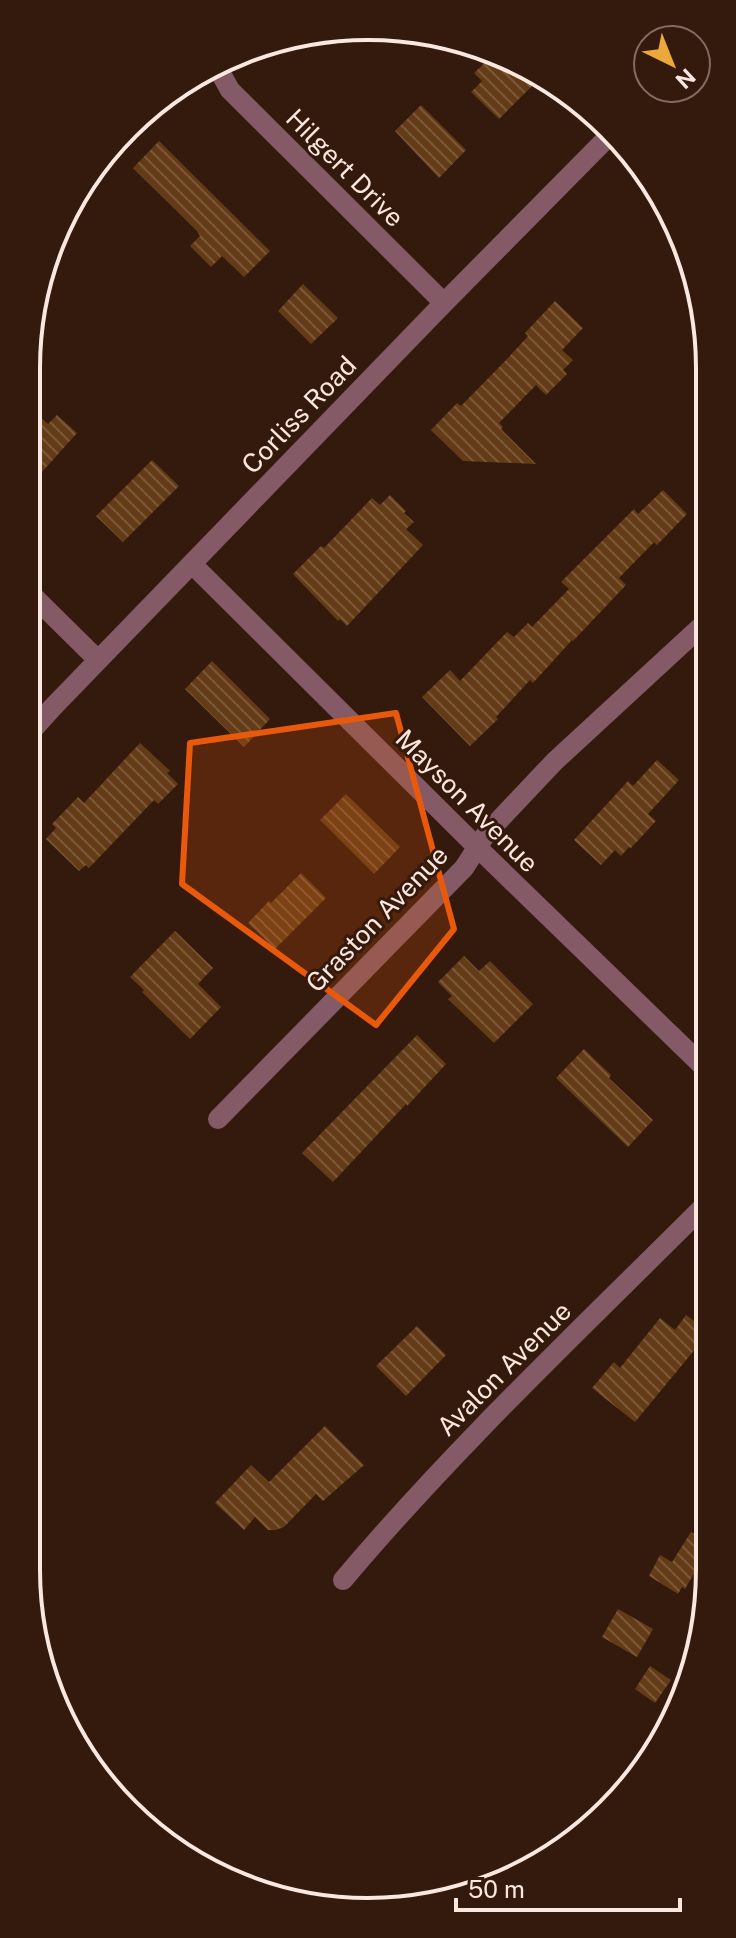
<svg xmlns="http://www.w3.org/2000/svg" width="736" height="1938" font-family="'Public Sans',sans-serif">
	<style>
		.building { fill: url(#building-back-hatch) }
		.lines { fill: none; stroke-linecap: round; stroke-linejoin: round }
		.minor { stroke: #835a66; stroke-width: 20 }
		.marked { fill: #e8590c; fill-opacity: 0.2; stroke: #e8590c; stroke-width: 6; stroke-linejoin: round }
		.labels { text-anchor: middle; stroke-width: 6; stroke-linejoin: round; paint-order: stroke }
		.street-label { font-size: 26px; fill: #fae7df; stroke: #341a0d }
		.rim { fill: none; stroke: #fae7df; stroke-width: 4 }
	</style>
	<defs>
		<pattern id="building-back-hatch" width="6" height="6" patternUnits="userSpaceOnUse" patternTransform="scale(2)"><rect width="6" height="6" fill="#633c17"/><path d="M-1 5l2 2M0 0l6 6M5-1l2 2" fill="none" stroke="#7a5838"/></pattern>
	</defs>
	<rect width="100%" height="100%" fill="#341a0d"/>
	<!-- building -->
	<path class="building" d="M 494,54 L 542,76 L 499,119 L 471,92 L 482,81 L 474,73 Z
		M 421,105 L 466,150 L 439,178 L 395,131 Z
		M 159,141 L 270,251 L 244,277 L 222,256 L 211,267 L 190,246 L 200,236 L 197,231 L 133,168 Z
		M 303,284 L 338,318 L 311,344 L 278,311 Z
		M 555,301 L 583,328 L 562,350 L 573,360 L 563,370 L 567,374 L 546,395 L 536,385 L 499,423 L 503,427 L 501,429 L 536,464 L 463,461 L 431,430 L 457,403 L 461,406 L 508,358 L 528,336 L 525,333 Z
		M 26,404 L 48,424 L 57,415 L 77,433 L 42,472 L 26,457 Z
		M 152,460 L 179,486 L 123,542 L 96,516 Z
		M 663,490 L 687,514 L 657,545 L 654,542 L 619,578 L 626,585 L 573,641 L 572,640 L 533,683 L 530,680 L 496,717 L 498,719 L 470,746 L 422,697 L 450,670 L 460,681 L 507,632 L 514,637 L 528,623 L 532,627 L 569,589 L 561,582 L 634,509 L 638,514 Z
		M 390,495 L 406,511 L 404,513 L 414,522 L 406,529 L 423,545 L 347,626 L 340,619 L 338,621 L 293,574 L 321,546 L 324,548 L 372,498 L 380,505 Z
		M 212,661 L 270,719 L 244,747 L 185,689 Z
		M 140,743 L 170,771 L 167,773 L 178,784 L 158,804 L 154,800 L 89,868 L 86,865 L 79,871 L 46,839 L 56,828 L 52,824 L 78,797 L 84,803 Z
		M 657,760 L 679,780 L 648,814 L 656,821 L 631,848 L 629,847 L 621,856 L 615,850 L 601,865 L 574,840 L 628,781 L 633,786 Z
		M 346,794 L 400,847 L 374,874 L 320,820 Z
		M 301,873 L 326,898 L 275,949 L 248,923 L 269,901 L 271,903 Z
		M 175,931 L 213,968 L 198,984 L 221,1007 L 190,1039 L 142,992 L 144,990 L 130,977 Z
		M 464,956 L 479,971 L 490,961 L 533,1004 L 494,1043 L 448,999 L 452,996 L 438,982 Z
		M 417,1035 L 446,1064 L 407,1106 L 406,1104 L 333,1182 L 302,1153 Z
		M 584,1049 L 611,1075 L 609,1078 L 653,1120 L 628,1147 L 556,1078 Z
		M 709,1300 L 710,1358 L 696,1348 L 635,1422 L 592,1388 L 614,1362 L 620,1368 L 660,1318 L 675,1330 L 686,1315 L 694,1321 Z
		M 417,1326 L 446,1355 L 406,1396 L 376,1366 Z
		M 325,1426 L 364,1465 L 323,1501 L 316,1494 L 284,1527 L 276,1530 L 268,1530 L 255,1517 L 244,1530 L 215,1503 L 251,1465 L 269,1482 Z
		M 691,1532 L 710,1544 L 710,1555 L 702,1567 L 699,1565 L 685,1589 L 682,1587 L 678,1594 L 649,1576 L 660,1555 L 672,1562 Z
		M 618,1609 L 653,1629 L 637,1657 L 602,1637 Z
		M 650,1666 L 671,1680 L 655,1703 L 635,1689 Z"/>
	<g class="lines">
		<!-- minor -->
		<path class="minor" d="M 216,65 L 230,90 L 444,303
			M 192,564 L 478,848 L 709,1072
			M 26,589 L 98,660
			M 26,737 L 53,707 L 444,303 L 613,132
			M 218,1119 L 464,868 L 486,834 L 555,761 L 708,620
			M 343,1580 C 456,1446 585,1325 709,1201"/>
	</g>
	<!-- marked area -->
	<path class="marked" d="M 396,713 L 454,929 L 376,1025 L 182,884 L 190,743 Z"/>
	<g class="labels">
		<!-- street labels -->
		<g class="street-label">
			<text transform="translate(345 168) rotate(45)" y="9">Hilgert Drive</text>
			<text transform="translate(299 415) rotate(-46)" y="9">Corliss Road</text>
			<text transform="translate(467 801) rotate(45)" y="9">Mayson Avenue</text>
			<text transform="translate(377 919) rotate(-46)" y="9">Graston Avenue</text>
			<text transform="translate(504 1369) rotate(-45)" y="9">Avalon Avenue</text>
		</g>
	</g>
	<!-- crop -->
	<path d="M0 0H736V1938H0ZM368 40H368A328 328 0 0 1 696 368V1570A328 328 0 0 1 368 1898H368A328 328 0 0 1 40 1570V368A328 328 0 0 1 368 40Z" fill="#341a0d" fill-rule="evenodd"/>
	<path class="rim" d="M368 40H368A328 328 0 0 1 696 368V1570A328 328 0 0 1 368 1898H368A328 328 0 0 1 40 1570V368A328 328 0 0 1 368 40Z"/>
	<!-- north arrow -->
	<g transform="translate(672 64) rotate(137)"><circle r="38" fill="#341a0d" stroke="#836c61" stroke-width="2"/>
	<path d="M0-6L14 30L0 20L-14 30Z" fill="#eda83b"/>
	<text y="-12" font-size="22" font-weight="bold" text-anchor="middle" fill="#fae7df">N</text>
	</g>
	<!-- scale -->
	<path d="M456 1898v12h224v-12" fill="none" stroke="#fae7df" stroke-width="4"/>
	<text x="468" y="1898" font-size="24" fill="#fae7df" stroke="#341a0d" stroke-width="6" paint-order="stroke">50 m</text>
</svg>
